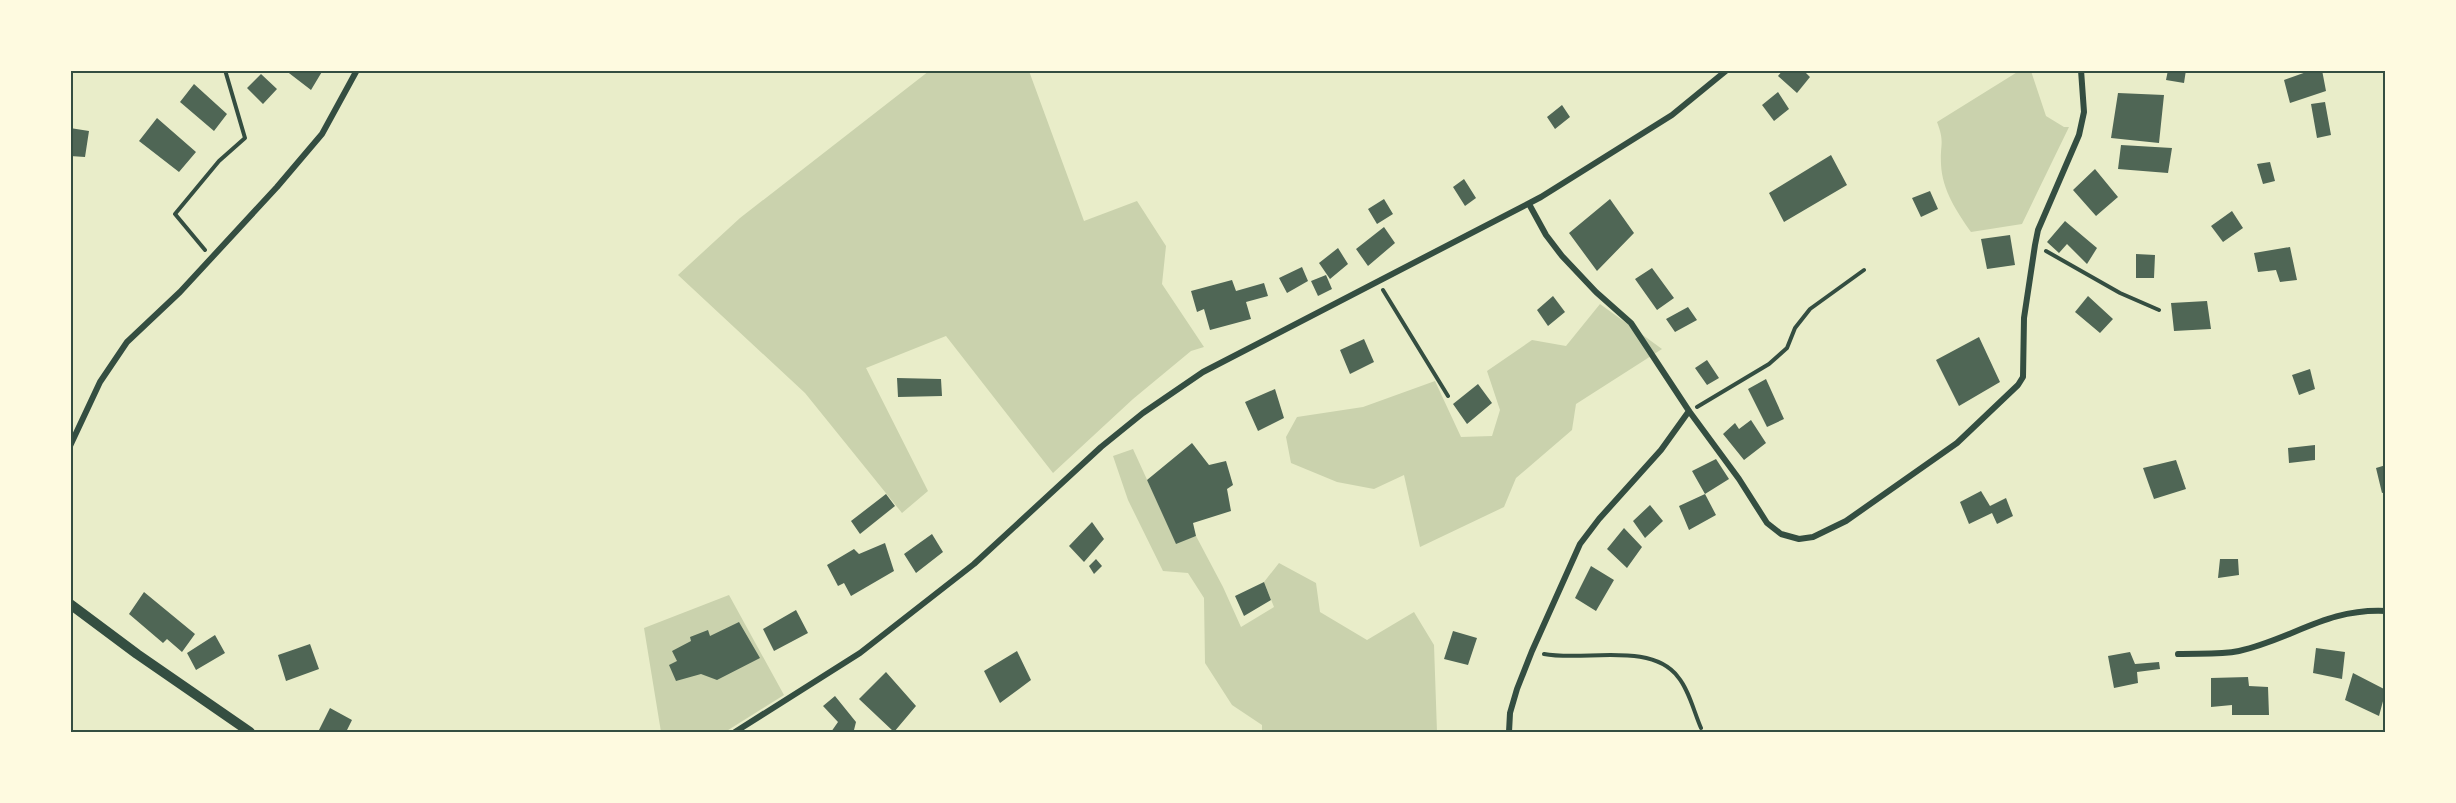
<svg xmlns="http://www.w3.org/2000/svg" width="2456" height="803" font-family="'Alegreya Sans',sans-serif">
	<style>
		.green { fill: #cad2ad }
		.building { fill: #4f6655 }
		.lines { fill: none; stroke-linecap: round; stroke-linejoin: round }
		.path { stroke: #344e41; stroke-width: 4 }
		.minor { stroke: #344e41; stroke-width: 6 }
		.tertiary { stroke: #344e41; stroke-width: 10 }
		.neatline { fill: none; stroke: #344e41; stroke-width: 2 }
	</style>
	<rect width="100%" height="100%" fill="#e9edc9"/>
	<!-- green -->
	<path class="green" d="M 929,71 L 1029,71 L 1084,221 L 1137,201 L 1166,246 L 1162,284 L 1204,347 L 1191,351 L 1133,399 L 1053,473 L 946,336 L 866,368 L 928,491 L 902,513 L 805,393 L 678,275 L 740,218 Z
		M 2019,71 L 2031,71 L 2046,116 L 2064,127 L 2069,127 L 2022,224 L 1971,232 C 1957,212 1942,190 1941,164 C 1940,143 1945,143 1937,122 Z
		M 1600,304 L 1662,349 L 1576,404 L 1572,430 L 1516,478 L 1504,507 L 1420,547 L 1404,475 L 1374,489 L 1337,482 L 1291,463 L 1286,437 L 1297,417 L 1363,407 L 1435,381 L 1461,437 L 1492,436 L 1500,410 L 1487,371 L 1532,340 L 1566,346 Z
		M 1133,449 L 1176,543 L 1196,536 L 1223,587 L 1241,627 L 1274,607 L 1264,582 L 1279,563 L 1316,583 L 1320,612 L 1367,640 L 1414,612 L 1434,645 L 1437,732 L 1262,732 L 1262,725 L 1232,705 L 1205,663 L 1204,598 L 1188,573 L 1163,571 L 1128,500 L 1113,456 Z
		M 729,595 L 784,695 L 725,732 L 661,732 L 644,628 Z"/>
	<!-- building -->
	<path class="building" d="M 285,70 L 323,70 L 311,90 Z
		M 1783,70 L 1803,70 L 1810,77 L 1797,93 L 1778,76 Z
		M 2168,70 L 2186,70 L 2184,83 L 2166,80 Z
		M 2312,70 L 2322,70 L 2326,91 L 2290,103 L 2284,80 Z
		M 261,74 L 277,89 L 263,104 L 247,88 Z
		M 194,84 L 227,114 L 214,131 L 180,102 Z
		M 1778,92 L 1789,109 L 1774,121 L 1762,105 Z
		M 2118,93 L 2164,95 L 2159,143 L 2111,138 Z
		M 2325,102 L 2331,135 L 2317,138 L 2311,104 Z
		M 1562,105 L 1570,117 L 1555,129 L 1547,117 Z
		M 157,118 L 196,152 L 179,172 L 139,141 Z
		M 70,128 L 89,131 L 85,157 L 70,156 Z
		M 2121,145 L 2172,148 L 2168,173 L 2118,169 Z
		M 1831,155 L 1847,185 L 1784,222 L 1769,193 Z
		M 2270,162 L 2275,181 L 2263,184 L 2257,164 Z
		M 2095,169 L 2118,197 L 2096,216 L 2073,190 Z
		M 1464,179 L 1476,198 L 1465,206 L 1453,187 Z
		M 1930,191 L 1938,209 L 1921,217 L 1912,198 Z
		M 1384,199 L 1393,214 L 1377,224 L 1368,209 Z
		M 1610,199 L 1634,233 L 1597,271 L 1569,233 Z
		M 2232,211 L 2243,228 L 2223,242 L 2211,226 Z
		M 2065,221 L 2097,248 L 2087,264 L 2067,244 L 2059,253 L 2047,242 Z
		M 1384,227 L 1395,243 L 1368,266 L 1356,249 Z
		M 2010,235 L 2015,265 L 1987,269 L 1981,239 Z
		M 2290,247 L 2297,280 L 2280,282 L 2276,270 L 2258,272 L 2254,253 Z
		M 1338,248 L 1348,264 L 1330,279 L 1319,263 Z
		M 2136,254 L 2155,255 L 2154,278 L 2136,278 Z
		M 1302,267 L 1308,281 L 1287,293 L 1279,278 Z
		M 1652,268 L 1674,298 L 1657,310 L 1635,279 Z
		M 1326,275 L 1332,289 L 1318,296 L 1311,281 Z
		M 1232,280 L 1236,291 L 1264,283 L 1268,296 L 1246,302 L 1251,319 L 1210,330 L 1204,309 L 1197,312 L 1191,291 Z
		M 1553,296 L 1565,312 L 1548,326 L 1537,310 Z
		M 2088,296 L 2113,319 L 2100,333 L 2075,312 Z
		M 2207,301 L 2211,329 L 2174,331 L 2171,303 Z
		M 1688,307 L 1697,320 L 1675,332 L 1666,319 Z
		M 1979,337 L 2000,382 L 1959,406 L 1936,360 Z
		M 1364,339 L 1374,362 L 1350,374 L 1340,350 Z
		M 1707,360 L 1719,378 L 1707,385 L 1695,368 Z
		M 2310,369 L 2315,389 L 2299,395 L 2292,375 Z
		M 897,378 L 941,379 L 942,396 L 898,397 Z
		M 1766,379 L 1784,419 L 1767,427 L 1748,389 Z
		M 1478,384 L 1492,403 L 1467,424 L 1453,404 Z
		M 1275,389 L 1284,418 L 1258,431 L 1245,402 Z
		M 1751,420 L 1766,443 L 1744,460 L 1723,434 L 1735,423 L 1739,429 Z
		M 1192,443 L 1209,465 L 1226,461 L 1233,485 L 1227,489 L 1231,511 L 1193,523 L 1196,536 L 1176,544 L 1147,480 Z
		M 2315,445 L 2315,460 L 2289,463 L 2288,448 Z
		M 1716,459 L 1729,479 L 1705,494 L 1692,471 Z
		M 2176,460 L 2186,489 L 2154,499 L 2143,468 Z
		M 2386,465 L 2386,492 L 2382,493 L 2376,468 Z
		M 1981,491 L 1990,506 L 2006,498 L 2013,516 L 1997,524 L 1992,513 L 1969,524 L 1960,502 Z
		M 886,494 L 895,506 L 860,534 L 851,521 Z
		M 1705,494 L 1716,515 L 1689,530 L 1679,506 Z
		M 1650,505 L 1663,521 L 1645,538 L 1633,521 Z
		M 1092,522 L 1104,539 L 1084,562 L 1069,546 Z
		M 1624,528 L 1642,547 L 1627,568 L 1607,549 Z
		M 932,534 L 943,552 L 916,573 L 904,554 Z
		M 885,543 L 894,571 L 851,596 L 844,583 L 838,586 L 827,565 L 854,549 L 859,554 Z
		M 1096,559 L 1102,566 L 1094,574 L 1089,566 Z
		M 2220,559 L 2238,559 L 2239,575 L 2218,578 Z
		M 1591,566 L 1614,580 L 1596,611 L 1575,598 Z
		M 1264,582 L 1271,600 L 1244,616 L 1235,596 Z
		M 144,592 L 195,634 L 182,652 L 167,639 L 163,643 L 129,614 Z
		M 796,610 L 808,633 L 774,651 L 763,629 Z
		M 739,622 L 760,658 L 717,680 L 701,674 L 676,681 L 669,665 L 677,661 L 672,651 L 691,641 L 690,637 L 708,630 L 710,636 Z
		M 1453,631 L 1477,638 L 1468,665 L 1444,659 Z
		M 215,635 L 225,653 L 196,670 L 187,653 Z
		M 310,644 L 319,669 L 286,681 L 278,655 Z
		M 2316,648 L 2345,652 L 2342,679 L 2313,673 Z
		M 1017,651 L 1031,680 L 1000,703 L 984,671 Z
		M 2130,652 L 2135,664 L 2159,662 L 2160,669 L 2137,672 L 2138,683 L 2114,688 L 2108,656 Z
		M 886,672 L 916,706 L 894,732 L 859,699 Z
		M 2353,673 L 2386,690 L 2379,716 L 2345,700 Z
		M 2248,677 L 2249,686 L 2268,687 L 2269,715 L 2232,715 L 2232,705 L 2211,707 L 2211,678 Z
		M 835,696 L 856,722 L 854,730 L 857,732 L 831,732 L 838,722 L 823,706 Z
		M 330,708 L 352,720 L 346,732 L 318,732 Z"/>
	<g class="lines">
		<!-- path -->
		<path class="path" d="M 205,250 L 175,214 L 219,161 L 245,138 L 225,70
			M 2046,251 L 2120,293 L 2159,310
			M 1383,290 L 1448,396
			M 1697,407 L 1769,364 L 1787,348 L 1795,328 L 1810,309 L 1864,270
			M 1544,654 C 1583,662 1651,641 1678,677 C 1689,690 1694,712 1701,728"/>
		<!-- minor -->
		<path class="minor" d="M 1529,204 L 1546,235 L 1562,256 L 1596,292 L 1631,323 L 1689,411 L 1739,479 L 1767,523 L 1781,534 L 1799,539 L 1813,537 L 1846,521 L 1957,443 L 2018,385 L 2023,377 L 2024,318 L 2035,245 L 2038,230 L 2079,135 L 2084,112 L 2081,70
			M 70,446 L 100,382 L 127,342 L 180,292 L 277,187 L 322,134 L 357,70
			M 2178,654 C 2199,653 2219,655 2239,651 C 2293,639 2326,608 2386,611
			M 735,732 L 860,653 L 974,564 L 1101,447 L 1143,413 L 1203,372 L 1541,197 L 1672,115 L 1727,70
			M 1509,732 L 1510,713 L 1517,689 L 1532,651 L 1580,544 L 1599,519 L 1661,450 L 1689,411"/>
		<!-- tertiary -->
		<path class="tertiary" d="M 70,604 L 137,654 L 250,732"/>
	</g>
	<!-- border -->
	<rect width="2456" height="803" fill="none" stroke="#fefae0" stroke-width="144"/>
	<rect x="72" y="72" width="2312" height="659" class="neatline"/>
</svg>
